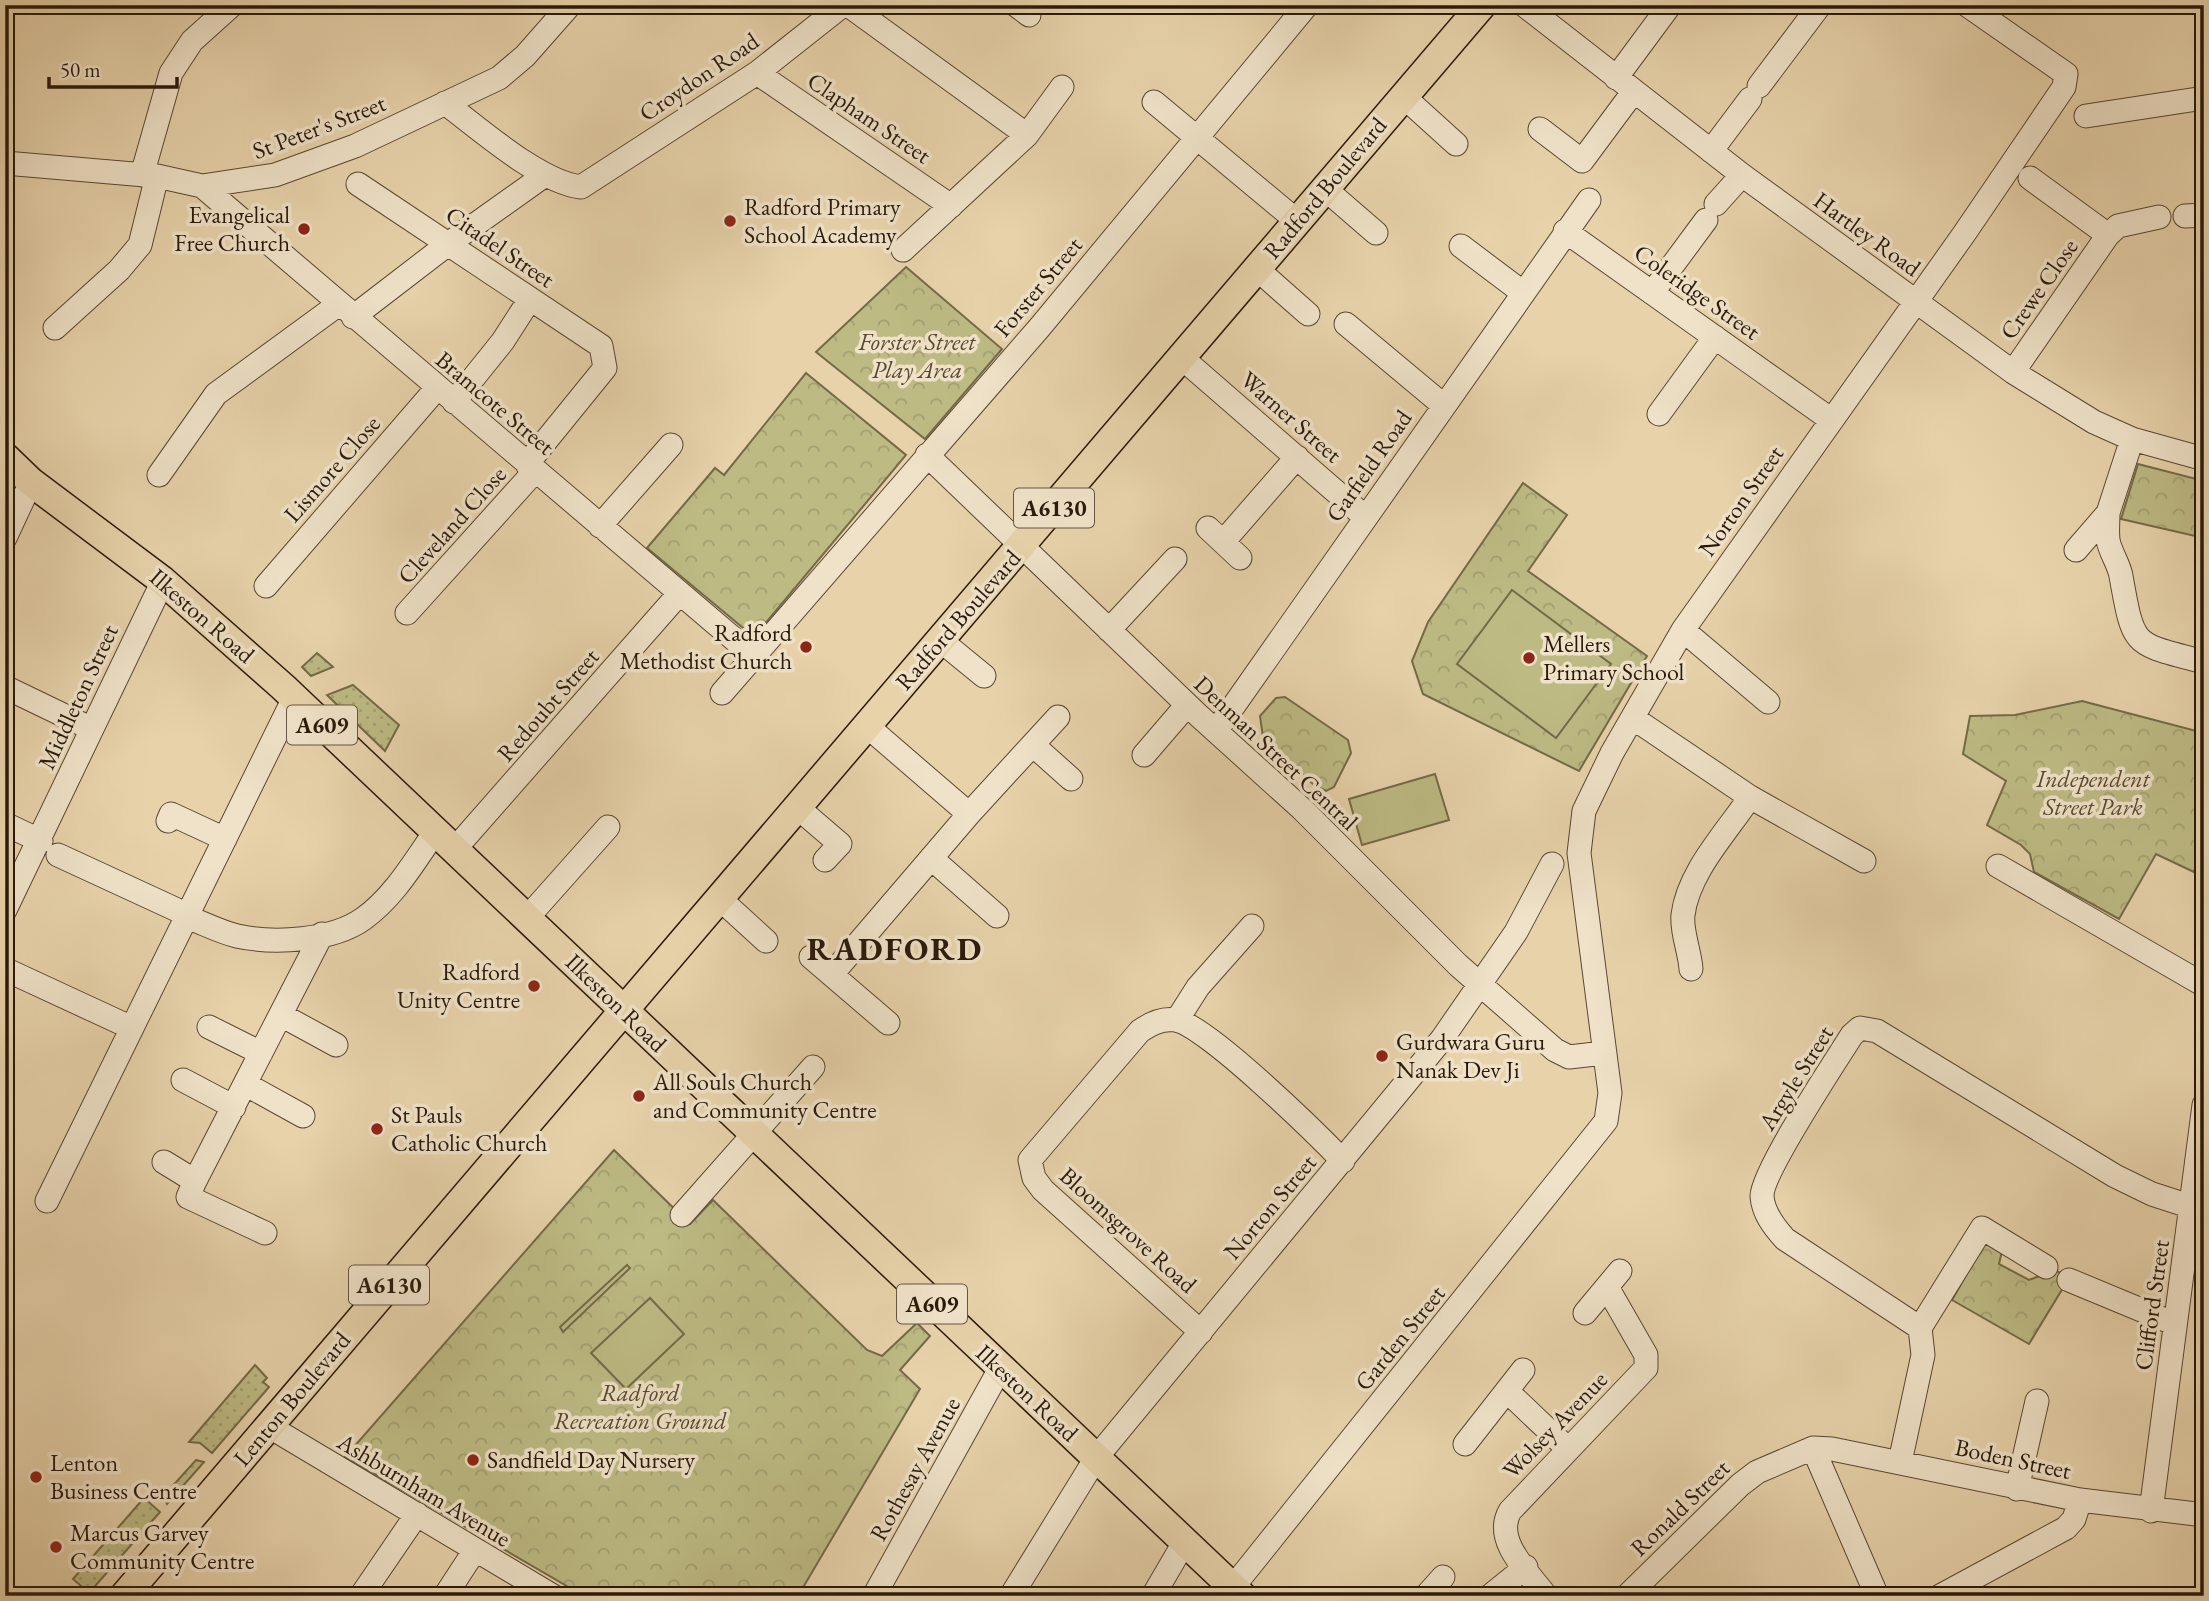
<svg xmlns="http://www.w3.org/2000/svg" width="2209" height="1601" font-family="'EB Garamond',serif">
	<style>
		.grass { fill: url(#grass-dots); stroke: #746a48; stroke-width: 2 }
		.park { fill: url(#park-crowns); stroke: #746a48; stroke-width: 2 }
		.pitch { fill: #bdba84; stroke: #746a48; stroke-width: 2 }
		.lines { fill: none; stroke-linecap: round; stroke-linejoin: round }
		.minor-casing { stroke: #594733; stroke-width: 25 }
		.major-casing { stroke: #2a190b; stroke-width: 31 }
		.minor { stroke: #efe2c8; stroke-width: 23 }
		.major { stroke: #e7d2aa; stroke-width: 28 }
		.poi-dot { fill: #8f2418; stroke: #efe2c8; stroke-width: 2.5 }
		.labels { text-anchor: middle; stroke-width: 7; stroke-linejoin: round; paint-order: stroke }
		.shield { fill: #efe2c8; stroke: #655544; stroke-width: 2 }
		.shield-label { font-size: 23px; font-weight: bold; fill: #2a190b }
		.street-label { font-size: 24px; fill: #2a190b; stroke: #efe2c8 }
		.poi-label { font-size: 24px; fill: #2a190b; stroke: #efe2c8; text-anchor: start }
		.park-label { font-size: 24px; font-style: italic; fill: #56492f; stroke: #efe2c8 }
		.district-label { font-size: 32px; font-weight: bold; letter-spacing: 2px; fill: #2a190b; stroke: #efe2c8 }
	</style>
	<defs>
		<pattern id="grass-dots" width="8" height="8" patternUnits="userSpaceOnUse" patternTransform="scale(1.75)"><rect width="8" height="8" fill="#bdba84"/><path d="M2 2h.1M6 6h.1" fill="none" stroke="#a39f71" stroke-width="1.8" stroke-linecap="round"/></pattern>
		<pattern id="park-crowns" width="20" height="18" patternUnits="userSpaceOnUse" patternTransform="scale(1.75)"><rect width="20" height="18" fill="#bdba84"/><path d="M2 6a3 3 0 1 1 6 0M12 15a3 3 0 1 1 6 0" fill="none" stroke="#a39f71"/></pattern>
	</defs>
	<rect width="100%" height="100%" fill="#e7d2aa"/>
	<filter id="stains"><feTurbulence type="fractalNoise" baseFrequency=".00286" numOctaves="4"/><feColorMatrix values="0 0 0 0 .2 0 0 0 0 .09 0 0 0 0 .02 0 0 0 .5 -.17"/></filter>
	<radialGradient id="worn" r=".72"><stop offset=".6" stop-color="#630" stop-opacity="0"/><stop offset="1" stop-color="#630" stop-opacity=".3"/></radialGradient>
	<!-- grass -->
	<path class="grass" d="M 317,653 L 333,667 L 311,676 L 302,667 Z
		M 353,685 L 399,725 L 385,751 L 327,695 Z
		M 255,1365 L 267,1378 L 263,1382 L 269,1387 L 212,1453 L 200,1443 L 189,1442 Z
		M 196,1460 L 204,1462 L 167,1504 L 164,1498 L 167,1492 Z
		M 144,1498 L 160,1512 L 89,1593 L 73,1579 Z"/>
	<!-- park -->
	<path class="park" d="M 906,267 L 1002,349 L 925,439 L 816,352 Z
		M 806,373 L 906,455 L 754,637 L 647,548 L 715,468 L 724,475 Z
		M 2138,464 L 2204,481 L 2204,538 L 2121,519 Z
		M 1523,483 L 1567,515 L 1528,571 L 1647,656 L 1579,771 L 1423,694 L 1412,661 L 1428,622 Z
		M 1285,697 L 1348,740 L 1351,753 L 1334,787 L 1326,791 L 1314,785 L 1263,737 L 1260,716 L 1276,698 Z
		M 2082,701 L 2204,733 L 2204,840 L 2194,872 L 2156,854 L 2119,919 L 2034,872 L 2030,854 L 2021,845 L 1987,825 L 2006,781 L 1963,754 L 1970,716 L 2015,715 Z
		M 614,1150 L 690,1224 L 713,1200 L 867,1350 L 882,1356 L 917,1323 L 930,1336 L 900,1370 L 920,1389 L 798,1596 L 584,1596 L 345,1457 Z
		M 1988,1243 L 2002,1251 L 1999,1264 L 2029,1280 L 2055,1270 L 2069,1278 L 2029,1344 L 1952,1300 L 1982,1247 Z"/>
	<!-- pitch -->
	<path class="pitch" d="M 1512,590 L 1611,664 L 1556,738 L 1457,664 Z
		M 1435,774 L 1449,820 L 1362,845 L 1349,799 Z
		M 627,1265 L 630,1268 L 563,1332 L 560,1327 Z
		M 650,1298 L 684,1334 L 626,1389 L 591,1353 Z"/>
	<g class="lines">
		<defs>
			<path id="minor" d="M 848,5 L 1027,135
				M 1016,5 L 1029,15
				M 1524,5 L 1742,175 L 2013,372 L 2094,422 L 2132,439 L 2204,459
				M 757,73 L 951,206
				M 1616,78 L 1670,5
				M 1759,86 L 1820,5
				M 1403,96 L 1456,144
				M 1154,102 L 1297,221
				M 445,103 C 480,129 539,182 581,187 L 757,73 L 843,5
				M 2086,116 L 2204,98
				M 1540,129 L 1582,161 L 1634,91
				M 1711,151 L 1750,99
				M 5,163 L 157,176 L 202,186 L 275,175 L 355,146 L 499,78 L 525,56 L 570,5
				M 142,175 L 171,73 L 192,41 L 232,5
				M 2030,178 L 2108,235
				M 358,184 L 601,346 L 605,368 L 527,464
				M 202,186 L 755,657
				M 1324,188 L 1376,233
				M 1716,204 L 1742,175
				M 2185,216 L 2204,215
				M 1565,231 L 1830,419
				M 1461,246 L 1522,292
				M 903,250 L 1027,135 L 1062,87
				M 1257,269 L 1308,314
				M 1652,293 L 1706,220
				M 353,317 L 448,244 L 545,175
				M 1346,324 L 1443,405
				M 55,328 L 119,270 L 140,245 L 157,176
				M 1182,358 L 1365,517
				M 2013,372 L 2108,235 L 2118,226 L 2159,217
				M 454,402 L 503,341 L 530,299
				M 1659,414 L 1715,337
				M 927,455 L 1198,715 L 1302,809 L 1458,965 L 1555,1050 L 1569,1057 L 1604,1053
				M 159,475 L 216,394 L 339,304
				M 2108,513 C 2108,521 2107,532 2108,540 C 2110,552 2119,564 2121,576 C 2134,649 2132,643 2204,662
				M 600,526 L 671,445
				M 1208,528 L 1240,558
				M 5,538 L 31,482
				M 1223,542 L 1297,457
				M 2076,550 L 2108,513 L 2132,439
				M 266,586 L 437,388
				M 407,613 L 535,471
				M 1109,630 L 1175,559
				M 1683,630 L 1768,702
				M 940,640 L 984,676
				M 5,687 L 92,729
				M 722,693 L 1040,327 L 1307,5
				M 1633,718 L 1750,797 L 1864,861
				M 867,726 L 969,814
				M 1216,731 L 1589,200
				M 1033,745 L 1071,779
				M 1144,755 L 1187,705
				M 798,808 L 840,844 L 825,860
				M 168,821 L 171,814 L 225,839
				M 5,824 L 41,841
				M 454,850 L 679,594
				M 58,855 L 188,915
				M 931,858 L 997,916
				M 1998,866 L 2204,985
				M 720,899 L 766,941
				M 5,910 L 163,581
				M 187,917 C 203,923 220,932 237,936 C 274,944 332,941 363,919 C 394,897 414,862 435,832
				M 527,918 L 608,827
				M 811,957 L 888,1023
				M 1691,969 C 1690,952 1681,931 1683,915 C 1688,872 1727,832 1750,797
				M 11,972 L 132,1028
				M 832,974 L 969,814 L 1058,717
				M 281,1015 L 336,1045
				M 1177,1020 L 1198,987 L 1252,926
				M 209,1027 L 261,1053
				M 183,1080 L 234,1107
				M 245,1084 L 303,1116
				M 164,1162 L 195,1181 L 188,1197 L 265,1233
				M 195,1181 L 322,934
				M 47,1201 L 294,698
				M 682,1215 L 813,1067
				M 2069,1280 L 2175,1324
				M 1585,1313 L 1620,1271
				M 1920,1328 L 1982,1228 L 2046,1267
				M 1201,1332 L 1043,1190 L 1034,1178 L 1030,1160 L 1140,1031 C 1150,1024 1162,1018 1175,1020 C 1204,1023 1318,1135 1343,1161
				M 1508,1392 L 1568,1449
				M 270,1427 L 553,1596
				M 1465,1444 L 1523,1370
				M 1813,1448 L 1877,1596
				M 1900,1462 L 1923,1355 L 1920,1328 L 1785,1239 C 1774,1227 1763,1213 1762,1196 C 1762,1172 1835,1062 1852,1035 L 1860,1028 L 1877,1031 L 2115,1176 L 2152,1194 L 2192,1207
				M 2017,1489 L 2037,1401
				M 2151,1511 L 2204,1105
				M 1233,1587 L 1606,1121 L 1610,1093 L 1579,853 L 1584,811 L 1612,753 L 1683,630 L 1964,234 L 2064,87 L 2066,74 L 1967,5
				M 361,1596 L 417,1514
				M 445,1596 L 475,1550
				M 874,1596 L 1001,1367
				M 1011,1596 L 1096,1458 L 1442,1039 L 1516,932 L 1552,864
				M 1153,1596 L 1185,1541
				M 1426,1596 L 1443,1577
				M 1490,1596 L 1526,1567
				M 1546,1596 C 1528,1572 1493,1540 1510,1511 L 1646,1368 L 1646,1355 L 1607,1287
				M 1627,1596 L 1740,1485 L 1757,1472 L 1813,1448 L 1832,1449 L 2080,1500 L 2204,1515
				M 1940,1596 L 2066,1528 L 2074,1519 L 2080,1500"/>
			<path id="major" d="M 5,457 L 31,482 L 163,581 L 283,687 L 1242,1596
				M 124,1596 L 1482,5"/>
		</defs>
		<!-- minor casing -->
		<use href="#minor" class="minor-casing"/>
		<!-- major casing -->
		<use href="#major" class="major-casing"/>
		<!-- minor -->
		<use href="#minor" class="minor"/>
		<!-- major -->
		<use href="#major" class="major"/>
	</g>
	<!-- markers -->
	<g class="poi-dot">
		<circle cx="730" cy="221" r="7"/>
		<circle cx="304" cy="229" r="7"/>
		<circle cx="806" cy="647" r="7"/>
		<circle cx="1529" cy="658" r="7"/>
		<circle cx="534" cy="986" r="7"/>
		<circle cx="1382" cy="1056" r="7"/>
		<circle cx="639" cy="1096" r="7"/>
		<circle cx="377" cy="1129" r="7"/>
		<circle cx="473" cy="1460" r="7"/>
		<circle cx="36" cy="1477" r="7"/>
		<circle cx="56" cy="1547" r="7"/>
	</g>
	<g class="labels">
		<!-- shield labels -->
		<g class="shield">
			<rect x="1014" y="488.5" width="80" height="39" rx="5"/>
			<rect x="287" y="705.5" width="70" height="39" rx="5"/>
			<rect x="349" y="1265.5" width="80" height="39" rx="5"/>
			<rect x="897" y="1284.5" width="70" height="39" rx="5"/>
		</g>
		<g class="shield-label">
			<text x="1054" y="516">A6130</text>
			<text x="322" y="733">A609</text>
			<text x="389" y="1293">A6130</text>
			<text x="932" y="1312">A609</text>
		</g>
		<!-- street labels -->
		<g class="street-label">
			<text transform="translate(699 77) rotate(-34)" y="8">Croydon Road</text>
			<text transform="translate(869 118) rotate(34)" y="8">Clapham Street</text>
			<text transform="translate(319 127) rotate(-21)" y="8">St Peter's Street</text>
			<text transform="translate(1325 188) rotate(-50)" y="8">Radford Boulevard</text>
			<text transform="translate(1867 234) rotate(36)" y="8">Hartley Road</text>
			<text transform="translate(500 247) rotate(34)" y="8">Citadel Street</text>
			<text transform="translate(1038 287) rotate(-50)" y="8">Forster Street</text>
			<text transform="translate(2039 289) rotate(-55)" y="8">Crewe Close</text>
			<text transform="translate(1697 292) rotate(35)" y="8">Coleridge Street</text>
			<text transform="translate(495 403) rotate(40)" y="8">Bramcote Street</text>
			<text transform="translate(1291 417) rotate(41)" y="8">Warner Street</text>
			<text transform="translate(1369 466) rotate(-55)" y="8">Garfield Road</text>
			<text transform="translate(332 469) rotate(-49)" y="8">Lismore Close</text>
			<text transform="translate(1741 501) rotate(-55)" y="8">Norton Street</text>
			<text transform="translate(452 525) rotate(-48)" y="8">Cleveland Close</text>
			<text transform="translate(202 616) rotate(41)" y="8">Ilkeston Road</text>
			<text transform="translate(958 620) rotate(-49)" y="8">Radford Boulevard</text>
			<text transform="translate(78 697) rotate(-65)" y="8">Middleton Street</text>
			<text transform="translate(548 705) rotate(-49)" y="8">Redoubt Street</text>
			<text transform="translate(1276 753) rotate(43)" y="8">Denman Street Central</text>
			<text transform="translate(616 1003) rotate(44)" y="8">Ilkeston Road</text>
			<text transform="translate(1796 1078) rotate(-58)" y="8">Argyle Street</text>
			<text transform="translate(1270 1207) rotate(-50)" y="8">Norton Street</text>
			<text transform="translate(1128 1230) rotate(42)" y="8">Bloomsgrove Road</text>
			<text transform="translate(2152 1305) rotate(-82)" y="8">Clifford Street</text>
			<text transform="translate(1400 1338) rotate(-51)" y="8">Garden Street</text>
			<text transform="translate(1027 1393) rotate(43)" y="8">Ilkeston Road</text>
			<text transform="translate(292 1399) rotate(-50)" y="8">Lenton Boulevard</text>
			<text transform="translate(1555 1425) rotate(-46)" y="8">Wolsey Avenue</text>
			<text transform="translate(2013 1459) rotate(12)" y="8">Boden Street</text>
			<text transform="translate(915 1469) rotate(-61)" y="8">Rothesay Avenue</text>
			<text transform="translate(424 1490) rotate(31)" y="8">Ashburnham Avenue</text>
			<text transform="translate(1680 1508) rotate(-44)" y="8">Ronald Street</text>
		</g>
		<!-- poi labels -->
		<g class="poi-label">
			<text x="744" y="215">Radford Primary<tspan x="744" dy="28">School Academy</tspan></text>
			<text x="290" y="223" text-anchor="end">Evangelical<tspan x="290" dy="28">Free Church</tspan></text>
			<text x="792" y="641" text-anchor="end">Radford<tspan x="792" dy="28">Methodist Church</tspan></text>
			<text x="1543" y="652">Mellers<tspan x="1543" dy="28">Primary School</tspan></text>
			<text x="520" y="980" text-anchor="end">Radford<tspan x="520" dy="28">Unity Centre</tspan></text>
			<text x="1396" y="1050">Gurdwara Guru<tspan x="1396" dy="28">Nanak Dev Ji</tspan></text>
			<text x="653" y="1090">All Souls Church<tspan x="653" dy="28">and Community Centre</tspan></text>
			<text x="391" y="1123">St Pauls<tspan x="391" dy="28">Catholic Church</tspan></text>
			<text x="487" y="1468">Sandfield Day Nursery</text>
			<text x="50" y="1471">Lenton<tspan x="50" dy="28">Business Centre</tspan></text>
			<text x="70" y="1541">Marcus Garvey<tspan x="70" dy="28">Community Centre</tspan></text>
		</g>
		<!-- park labels -->
		<g class="park-label">
			<text x="917" y="350">Forster Street<tspan x="917" dy="28">Play Area</tspan></text>
			<text x="2093" y="787">Independent<tspan x="2093" dy="28">Street Park</tspan></text>
			<text x="640" y="1401">Radford<tspan x="640" dy="28">Recreation Ground</tspan></text>
		</g>
		<!-- district labels -->
		<g class="district-label">
			<text x="895" y="960">RADFORD</text>
		</g>
	</g>
	<!-- margin -->
	<rect width="2209" height="1601" fill="none" stroke="#e7d2aa" stroke-width="28"/>
	<rect x="7" y="7" width="2195" height="1587" fill="none" stroke="#2a190b" stroke-width="3.5"/>
	<rect x="14" y="14" width="2181" height="1573" fill="none" stroke="#2a190b" stroke-width="2"/>
	<!-- scale -->
	<path d="M49 77v10h128v-10" fill="none" stroke="#2a190b" stroke-width="3.5"/>
	<text x="60" y="77" font-size="21" fill="#2a190b" stroke="#efe2c8" stroke-width="5" paint-order="stroke">50 m</text>
	<rect width="100%" height="100%" filter="url(#stains)"/>
	<rect width="100%" height="100%" fill="url(#worn)"/>
</svg>
